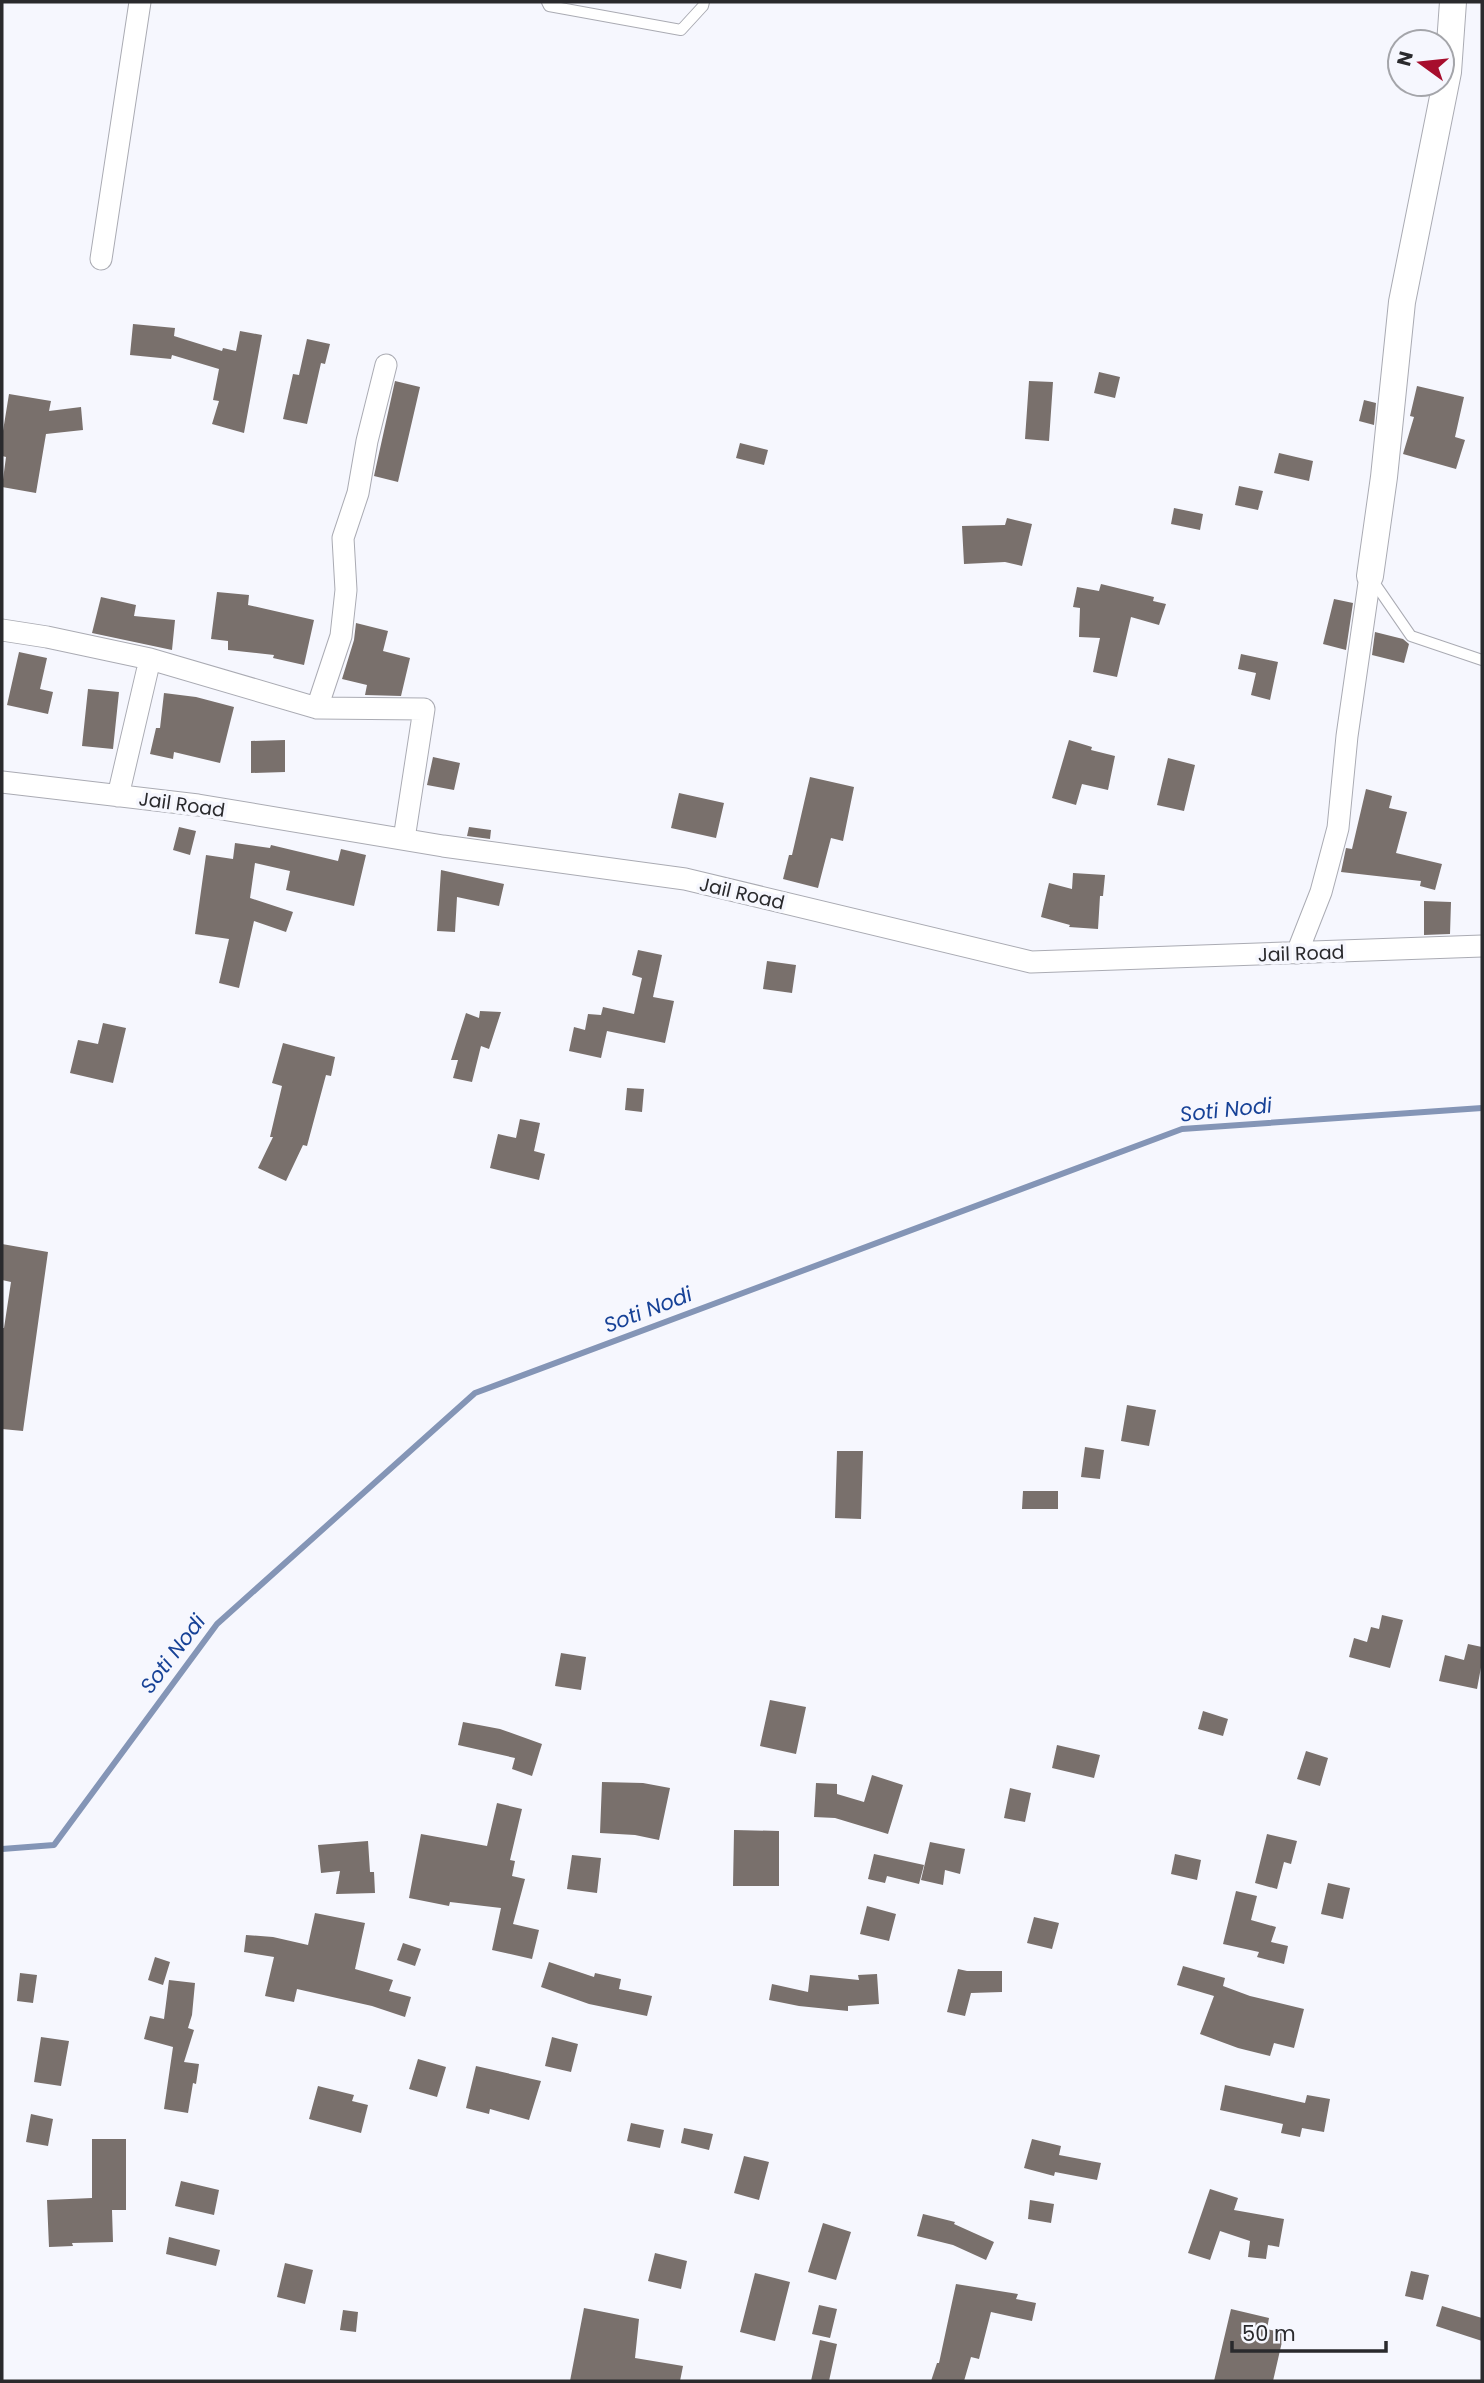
<svg xmlns="http://www.w3.org/2000/svg" width="1484" height="2383" font-family="Poppins,sans-serif">
	<style>
		.lines { fill: none; stroke-linecap: round; stroke-linejoin: round }
		.stream { stroke: #8495b6; stroke-width: 6 }
		.building { fill: #79706c }
		.service-casing { stroke: #aaabb3; stroke-width: 12 }
		.minor-casing { stroke: #aaabb3; stroke-width: 23 }
		.tertiary-casing { stroke: #aaabb3; stroke-width: 28 }
		.service { stroke: #fff; stroke-width: 10 }
		.minor { stroke: #fff; stroke-width: 21 }
		.tertiary { stroke: #fff; stroke-width: 26 }
		.labels { text-anchor: middle; stroke-width: 7; stroke-linejoin: round; paint-order: stroke }
		.street-label { font-size: 19px; fill: #2a2a2d; stroke: #f6f7fe }
		.water-label { font-size: 21px; font-style: italic; fill: #174297; stroke: #f6f7fe }
	</style>
	<rect width="100%" height="100%" fill="#f6f7fe"/>
	<g class="lines">
		<!-- stream -->
		<path class="stream" d="M 2,1849 L 54,1845 L 217,1624 L 475,1393 L 1182,1129 L 1482,1108"/>
	</g>
	<!-- building -->
	<path class="building" d="M 133,324 L 175,328 L 174,336 L 222,351 L 223,348 L 236,351 L 240,331 L 262,335 L 244,433 L 212,424 L 219,401 L 213,400 L 219,369 L 172,355 L 171,359 L 130,355 Z
		M 307,339 L 330,344 L 325,364 L 321,363 L 307,424 L 283,419 L 293,374 L 299,375 Z
		M 1099,372 L 1120,377 L 1115,398 L 1094,393 Z
		M 395,381 L 420,387 L 398,482 L 374,476 Z
		M 1029,381 L 1053,382 L 1049,441 L 1025,439 Z
		M 1417,386 L 1464,397 L 1455,437 L 1465,440 L 1456,469 L 1403,454 L 1414,417 L 1410,416 Z
		M 9,394 L 51,401 L 49,411 L 81,407 L 83,430 L 46,434 L 36,493 L 2,487 L 6,457 L 2,456 L 2,437 Z
		M 1364,400 L 1376,403 L 1374,425 L 1359,421 Z
		M 740,443 L 768,450 L 764,465 L 736,458 Z
		M 1279,453 L 1313,461 L 1309,481 L 1274,473 Z
		M 1239,486 L 1263,491 L 1258,510 L 1235,505 Z
		M 1174,508 L 1203,514 L 1200,530 L 1171,524 Z
		M 1007,518 L 1032,524 L 1022,566 L 1005,562 L 964,564 L 962,526 L 1005,525 Z
		M 1101,584 L 1154,597 L 1153,601 L 1166,604 L 1159,625 L 1131,617 L 1117,677 L 1093,672 L 1100,638 L 1079,637 L 1080,608 L 1073,607 L 1077,587 L 1099,591 Z
		M 217,592 L 249,595 L 248,605 L 314,620 L 304,665 L 273,658 L 274,655 L 228,650 L 228,641 L 211,639 Z
		M 101,597 L 136,605 L 134,616 L 175,620 L 172,650 L 92,633 Z
		M 1334,599 L 1353,603 L 1346,650 L 1323,644 Z
		M 356,623 L 388,631 L 383,651 L 410,658 L 401,696 L 365,695 L 367,685 L 342,679 L 354,640 Z
		M 1375,632 L 1403,639 L 1409,644 L 1404,663 L 1372,655 Z
		M 19,652 L 47,658 L 40,689 L 53,692 L 48,714 L 7,705 Z
		M 1241,654 L 1278,662 L 1270,700 L 1251,695 L 1256,673 L 1238,669 Z
		M 88,689 L 119,692 L 113,749 L 82,746 Z
		M 164,693 L 196,697 L 234,707 L 220,763 L 174,752 L 173,759 L 150,754 L 156,728 L 160,728 Z
		M 285,740 L 285,772 L 251,773 L 251,741 Z
		M 1069,740 L 1092,747 L 1091,750 L 1115,756 L 1108,790 L 1082,784 L 1076,805 L 1052,798 Z
		M 433,757 L 460,763 L 454,790 L 427,785 Z
		M 1168,758 L 1195,765 L 1184,811 L 1157,805 Z
		M 810,777 L 854,787 L 843,841 L 831,838 L 818,888 L 783,879 L 789,855 L 792,855 Z
		M 1366,789 L 1392,796 L 1389,808 L 1407,812 L 1396,853 L 1442,864 L 1435,890 L 1420,886 L 1421,881 L 1341,872 L 1346,848 L 1352,849 Z
		M 679,793 L 724,803 L 716,838 L 671,828 Z
		M 179,827 L 196,831 L 190,855 L 173,850 Z
		M 469,827 L 491,830 L 490,839 L 467,836 Z
		M 235,843 L 270,848 L 271,845 L 338,861 L 341,849 L 366,855 L 354,906 L 286,890 L 290,871 L 255,863 L 250,898 L 293,912 L 286,932 L 254,921 L 239,988 L 219,983 L 229,939 L 195,934 L 206,855 L 233,859 Z
		M 441,870 L 504,884 L 499,906 L 457,897 L 455,932 L 437,931 Z
		M 1073,873 L 1105,875 L 1103,896 L 1100,896 L 1098,929 L 1069,927 L 1070,925 L 1041,917 L 1049,883 L 1072,889 Z
		M 1424,901 L 1451,902 L 1450,934 L 1424,935 Z
		M 638,950 L 662,955 L 653,997 L 674,1001 L 665,1043 L 607,1031 L 601,1058 L 569,1051 L 574,1027 L 585,1030 L 588,1014 L 601,1015 L 603,1007 L 634,1014 L 642,978 L 632,975 Z
		M 767,961 L 796,965 L 792,993 L 763,989 Z
		M 480,1011 L 501,1012 L 489,1049 L 481,1046 L 472,1082 L 453,1078 L 458,1060 L 451,1060 L 466,1013 L 479,1018 Z
		M 103,1023 L 126,1028 L 113,1083 L 70,1073 L 78,1040 L 98,1044 Z
		M 283,1043 L 335,1057 L 331,1076 L 326,1075 L 307,1146 L 303,1145 L 286,1181 L 258,1168 L 273,1137 L 270,1137 L 282,1086 L 272,1083 Z
		M 627,1088 L 644,1089 L 642,1112 L 625,1110 Z
		M 520,1119 L 540,1123 L 534,1151 L 545,1154 L 539,1180 L 490,1168 L 498,1134 L 516,1138 Z
		M 2,1244 L 48,1252 L 23,1431 L 2,1429 L 2,1328 L 4,1328 L 11,1282 L 2,1280 Z
		M 1127,1405 L 1156,1410 L 1149,1446 L 1121,1441 Z
		M 1085,1447 L 1104,1450 L 1100,1479 L 1081,1477 Z
		M 837,1451 L 863,1451 L 861,1519 L 835,1518 Z
		M 1023,1491 L 1058,1491 L 1058,1509 L 1022,1509 Z
		M 1382,1615 L 1403,1620 L 1390,1668 L 1349,1657 L 1354,1638 L 1367,1642 L 1371,1627 L 1379,1629 Z
		M 1468,1644 L 1482,1647 L 1482,1662 L 1477,1689 L 1439,1681 L 1445,1655 L 1464,1660 Z
		M 561,1653 L 586,1657 L 581,1690 L 555,1686 Z
		M 770,1700 L 806,1707 L 796,1754 L 760,1746 Z
		M 1203,1711 L 1228,1719 L 1223,1736 L 1198,1729 Z
		M 463,1722 L 500,1729 L 542,1744 L 532,1776 L 512,1769 L 515,1758 L 458,1745 Z
		M 1057,1745 L 1100,1755 L 1094,1778 L 1052,1768 Z
		M 1306,1751 L 1328,1758 L 1320,1786 L 1297,1779 Z
		M 872,1775 L 903,1785 L 888,1834 L 835,1818 L 814,1817 L 816,1783 L 837,1784 L 837,1794 L 864,1802 Z
		M 602,1782 L 643,1783 L 670,1788 L 659,1840 L 635,1835 L 600,1833 Z
		M 1010,1788 L 1031,1793 L 1025,1822 L 1004,1818 Z
		M 497,1803 L 522,1809 L 510,1860 L 515,1861 L 512,1876 L 525,1879 L 513,1924 L 539,1930 L 532,1959 L 492,1950 L 501,1908 L 450,1902 L 449,1906 L 409,1898 L 421,1834 L 487,1846 Z
		M 734,1830 L 779,1831 L 779,1886 L 733,1886 Z
		M 1267,1834 L 1297,1841 L 1291,1864 L 1284,1862 L 1277,1889 L 1255,1883 Z
		M 368,1841 L 370,1872 L 374,1872 L 375,1893 L 336,1894 L 340,1871 L 321,1873 L 318,1845 Z
		M 930,1842 L 965,1849 L 960,1874 L 945,1870 L 943,1885 L 921,1880 Z
		M 874,1854 L 924,1865 L 919,1884 L 887,1876 L 885,1883 L 868,1879 Z
		M 1175,1854 L 1201,1860 L 1197,1880 L 1171,1874 Z
		M 572,1855 L 601,1858 L 597,1893 L 567,1889 Z
		M 1328,1883 L 1350,1888 L 1343,1919 L 1321,1914 Z
		M 1236,1891 L 1257,1896 L 1251,1920 L 1276,1927 L 1271,1942 L 1288,1946 L 1284,1964 L 1257,1957 L 1259,1952 L 1223,1944 Z
		M 867,1906 L 896,1914 L 889,1941 L 860,1934 Z
		M 315,1913 L 365,1923 L 355,1969 L 393,1980 L 389,1991 L 411,1997 L 405,2017 L 372,2006 L 297,1989 L 294,2002 L 265,1996 L 274,1957 L 244,1952 L 246,1935 L 273,1937 L 308,1945 Z
		M 1034,1917 L 1059,1923 L 1052,1949 L 1027,1943 Z
		M 403,1943 L 421,1949 L 415,1966 L 397,1960 Z
		M 155,1957 L 170,1962 L 163,1985 L 148,1980 Z
		M 549,1962 L 594,1977 L 595,1973 L 621,1979 L 619,1989 L 652,1996 L 647,2016 L 589,2004 L 541,1987 Z
		M 1183,1966 L 1225,1978 L 1223,1986 L 1250,1996 L 1304,2009 L 1294,2048 L 1274,2043 L 1270,2056 L 1238,2048 L 1200,2034 L 1214,1996 L 1177,1985 Z
		M 958,1969 L 967,1971 L 1002,1971 L 1002,1992 L 971,1993 L 965,2016 L 947,2012 Z
		M 20,1973 L 37,1975 L 33,2003 L 17,2001 Z
		M 877,1974 L 879,2004 L 848,2006 L 848,2011 L 799,2006 L 769,2000 L 772,1984 L 808,1992 L 810,1975 L 859,1980 L 858,1975 Z
		M 169,1980 L 195,1983 L 192,2015 L 188,2028 L 194,2030 L 184,2062 L 199,2064 L 196,2084 L 193,2083 L 188,2113 L 164,2109 L 173,2047 L 144,2039 L 150,2016 L 164,2019 Z
		M 41,2037 L 69,2041 L 61,2086 L 34,2082 Z
		M 552,2037 L 578,2044 L 571,2072 L 545,2066 Z
		M 418,2059 L 446,2067 L 437,2097 L 409,2089 Z
		M 476,2066 L 541,2081 L 529,2120 L 490,2109 L 489,2114 L 466,2108 Z
		M 1225,2085 L 1305,2103 L 1307,2095 L 1330,2099 L 1324,2132 L 1302,2128 L 1300,2137 L 1281,2133 L 1283,2124 L 1220,2110 Z
		M 318,2086 L 354,2095 L 352,2101 L 368,2105 L 361,2133 L 309,2119 Z
		M 31,2114 L 53,2119 L 48,2146 L 26,2142 Z
		M 631,2123 L 664,2130 L 660,2148 L 627,2141 Z
		M 684,2128 L 713,2134 L 709,2150 L 681,2143 Z
		M 92,2139 L 126,2139 L 126,2210 L 112,2210 L 113,2242 L 72,2243 L 73,2246 L 49,2247 L 47,2200 L 92,2198 Z
		M 1032,2139 L 1061,2146 L 1059,2155 L 1101,2163 L 1097,2180 L 1055,2172 L 1054,2176 L 1024,2168 Z
		M 744,2156 L 769,2162 L 759,2200 L 734,2193 Z
		M 181,2181 L 219,2190 L 214,2215 L 175,2206 Z
		M 1210,2189 L 1238,2198 L 1234,2210 L 1284,2219 L 1279,2247 L 1268,2245 L 1266,2259 L 1248,2257 L 1250,2241 L 1220,2231 L 1210,2260 L 1188,2253 Z
		M 1030,2200 L 1054,2204 L 1051,2223 L 1028,2219 Z
		M 923,2214 L 955,2222 L 954,2224 L 994,2242 L 986,2260 L 953,2245 L 917,2236 Z
		M 823,2223 L 851,2232 L 836,2280 L 808,2272 Z
		M 169,2237 L 220,2250 L 216,2266 L 166,2254 Z
		M 655,2253 L 687,2261 L 681,2289 L 648,2281 Z
		M 285,2263 L 313,2270 L 305,2304 L 277,2297 Z
		M 1411,2271 L 1429,2275 L 1423,2300 L 1405,2296 Z
		M 755,2273 L 790,2282 L 775,2341 L 740,2332 Z
		M 956,2284 L 1018,2294 L 1016,2299 L 1036,2303 L 1032,2321 L 991,2312 L 979,2359 L 971,2357 L 964,2381 L 931,2381 L 937,2363 L 939,2363 Z
		M 819,2305 L 837,2309 L 830,2338 L 812,2334 Z
		M 1442,2306 L 1482,2318 L 1482,2341 L 1436,2326 Z
		M 584,2308 L 639,2319 L 635,2358 L 683,2366 L 680,2381 L 570,2381 Z
		M 1231,2309 L 1269,2318 L 1267,2329 L 1284,2333 L 1273,2381 L 1214,2381 Z
		M 343,2310 L 358,2312 L 356,2332 L 340,2330 Z
		M 820,2340 L 837,2344 L 829,2381 L 811,2381 Z"/>
	<g class="lines">
		<defs>
			<path id="service" d="M 547,2 L 549,6 L 681,30 L 703,6 L 704,2
				M 1371,578 L 1411,636 L 1482,660"/>
			<path id="minor" d="M 101,259 L 140,2
				M 2,630 L 47,637 L 150,659 L 317,708 L 424,709 L 404,839
				M 317,708 L 341,636 L 346,590 L 343,538 L 358,493 L 367,441 L 386,365
				M 2,782 L 198,805 L 443,846 L 685,879 L 1031,962 L 1482,946
				M 118,796 L 150,659
				M 1297,953 L 1321,892 L 1338,828 L 1347,736 L 1370,576"/>
			<path id="tertiary" d="M 1370,576 L 1384,477 L 1402,302 L 1448,72 L 1453,2"/>
		</defs>
		<!-- service casing -->
		<use href="#service" class="service-casing"/>
		<!-- minor casing -->
		<use href="#minor" class="minor-casing"/>
		<!-- tertiary casing -->
		<use href="#tertiary" class="tertiary-casing"/>
		<!-- service -->
		<use href="#service" class="service"/>
		<!-- minor -->
		<use href="#minor" class="minor"/>
		<!-- tertiary -->
		<use href="#tertiary" class="tertiary"/>
	</g>
	<g class="labels">
		<!-- street labels -->
		<g class="street-label">
			<text transform="translate(182 804) rotate(8)" y="7">Jail Road</text>
			<text transform="translate(742 893) rotate(13)" y="7">Jail Road</text>
			<text transform="translate(1301 953) rotate(-2)" y="7">Jail Road</text>
		</g>
		<!-- water labels -->
		<g class="water-label">
			<text transform="translate(1226 1110) rotate(-6)" y="7">Soti Nodi</text>
			<text transform="translate(648 1310) rotate(-21)" y="7">Soti Nodi</text>
			<text transform="translate(173 1654) rotate(-53)" y="7">Soti Nodi</text>
		</g>
	</g>
	<!-- border -->
	<rect width="1484" height="2383" fill="none" stroke="#2a2a2d" stroke-width="7"/>
	<!-- north arrow -->
	<g transform="translate(1421 63) rotate(285)"><circle r="33" fill="#f6f7fe" stroke="#a4a5aa" stroke-width="2"/>
	<path d="M0-5L12 26L0 18L-12 26Z" fill="#a70e2d"/>
	<text y="-10" font-size="19" font-weight="bold" text-anchor="middle" fill="#2a2a2d">N</text>
	</g>
	<!-- scale -->
	<path d="M1232 2341v10h154v-10" fill="none" stroke="#2a2a2d" stroke-width="3.5"/>
	<text x="1242" y="2341" font-size="21" fill="#2a2a2d" stroke="#f6f7fe" stroke-width="5" paint-order="stroke">50 m</text>
</svg>
